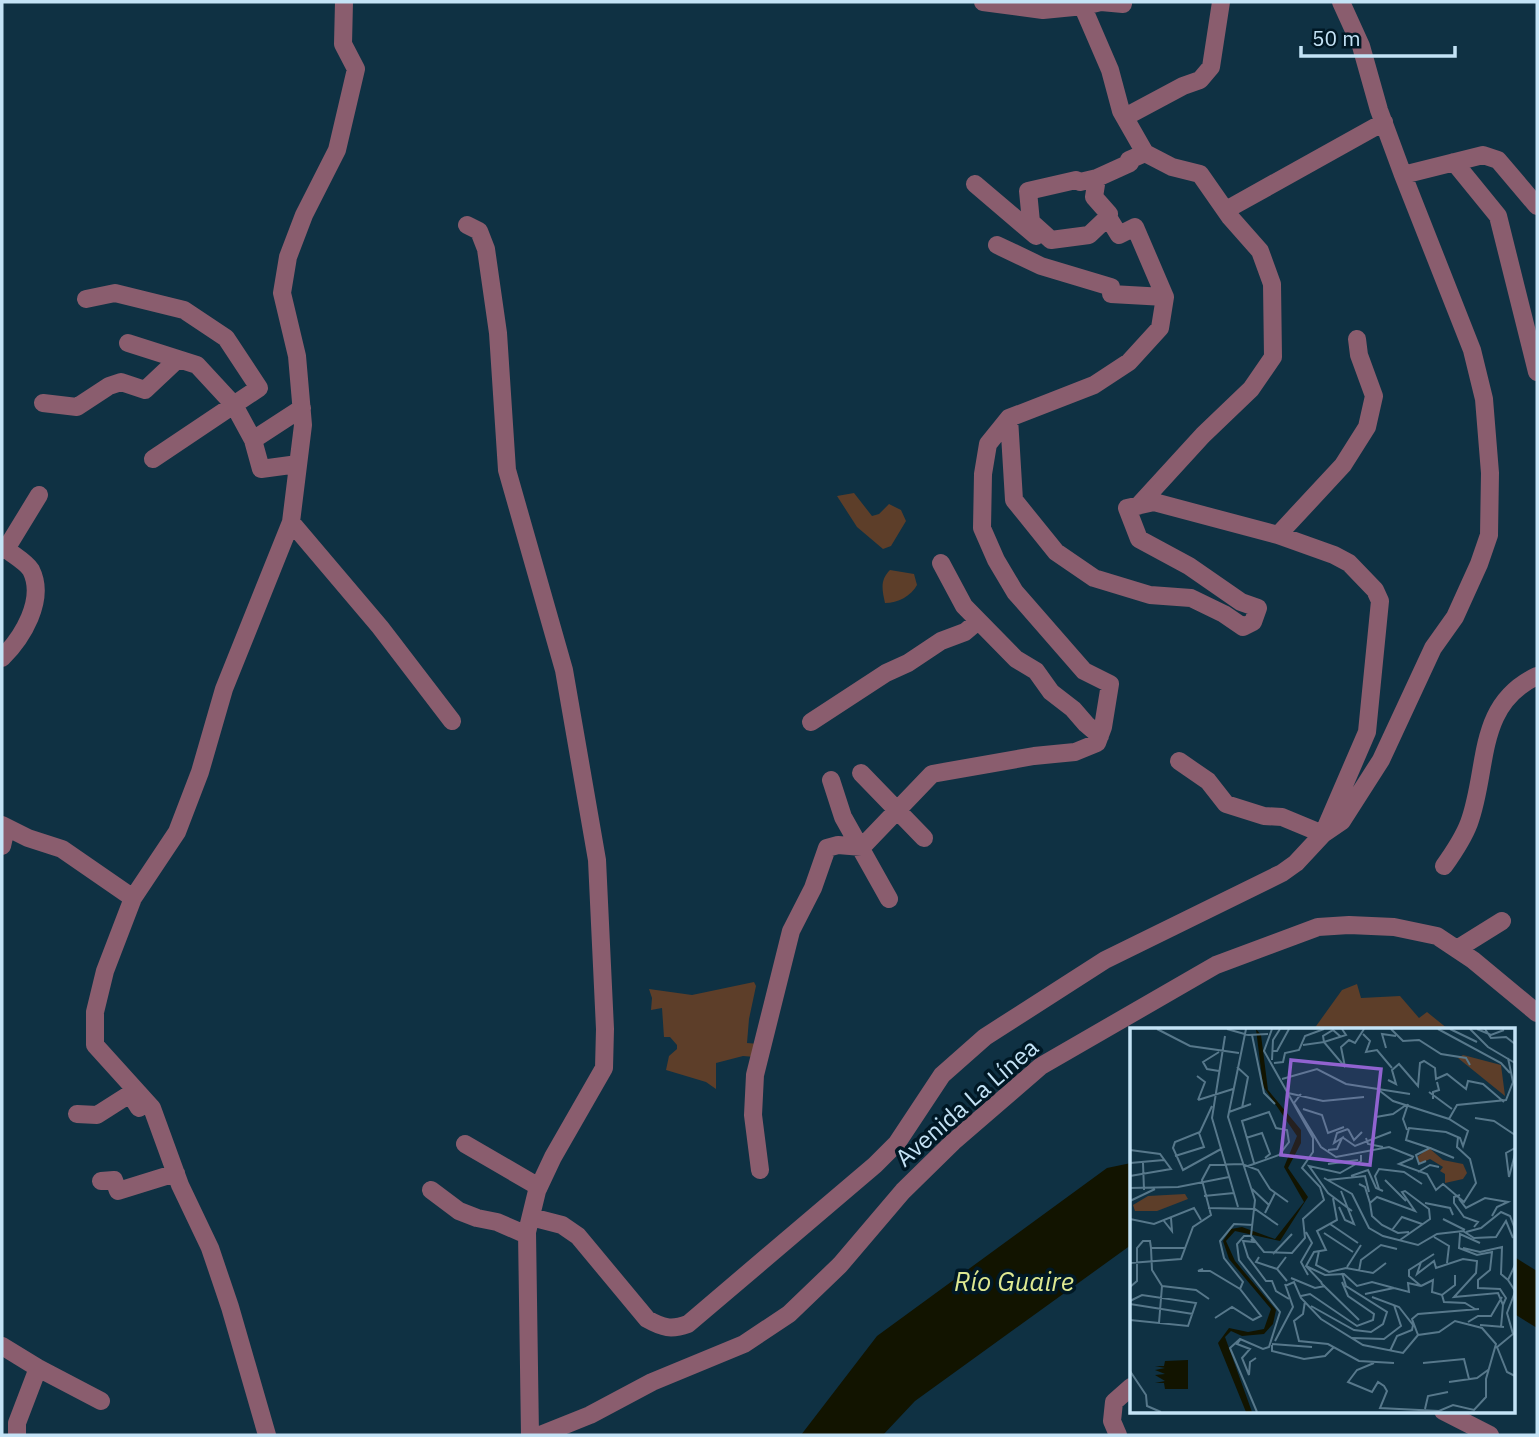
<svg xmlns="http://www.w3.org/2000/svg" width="1539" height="1437" font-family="'IBM Plex Sans',sans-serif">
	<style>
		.green { fill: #5d3e29 }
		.water { fill: #121400 }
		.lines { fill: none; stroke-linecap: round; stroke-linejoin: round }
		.minor { stroke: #8a5d6e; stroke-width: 18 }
		.labels { text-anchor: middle; stroke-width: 7; stroke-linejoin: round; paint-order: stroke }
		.street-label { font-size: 24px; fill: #c4e3f6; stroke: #001825 }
		.water-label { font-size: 26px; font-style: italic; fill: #dee991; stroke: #001825 }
		.inset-road { fill: none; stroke: #57788b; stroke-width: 2 }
		.view { fill: #9163d0; fill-opacity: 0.15; stroke: #9163d0; stroke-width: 3.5 }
		.inset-edge { fill: none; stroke: #c4e3f6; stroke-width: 3.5 }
	</style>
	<rect width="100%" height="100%" fill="#0f3143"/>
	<!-- green -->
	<path class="green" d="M 854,493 L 872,516 L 879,514 L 889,504 L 901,510 L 906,521 L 891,546 L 883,549 L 857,527 L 837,496 Z
		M 890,570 L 914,574 L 917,585 C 911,596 898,603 885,603 C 882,589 880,580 890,570 Z
		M 754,982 L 756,986 L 749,1019 L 747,1043 L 759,1044 L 755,1057 L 743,1056 L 716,1063 L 716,1089 L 706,1082 L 666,1070 L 669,1056 L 677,1049 L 677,1045 L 670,1037 L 664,1037 L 662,1008 L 651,1010 L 652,998 L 649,989 L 692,995 Z
		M 1357,984 L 1361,998 L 1400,996 L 1419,1018 L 1427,1012 L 1448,1029 L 1314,1029 L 1342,990 Z"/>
	<!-- water -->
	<path class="water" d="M 1131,1163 L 1131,1245 L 915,1401 L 883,1435 L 801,1435 L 877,1336 L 1107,1168 Z
		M 1513,1256 L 1537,1271 L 1537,1328 L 1513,1313 Z"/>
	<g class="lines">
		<!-- minor -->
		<path class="minor" d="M 983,2 L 1043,10 L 1084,6 L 1101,2 L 1123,4
			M 1084,2 L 1085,12 L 1110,70 L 1121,111 L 1145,153 L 1172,167 L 1200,174 L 1230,217 L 1260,251 L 1272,284 L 1273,357 L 1251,389 L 1203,435 L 1138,506
			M 1125,117 L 1183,86 L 1200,80 L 1211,67 L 1221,2
			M 1454,162 L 1498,216 L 1537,372
			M 1403,175 L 1483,155 L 1498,160 L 1537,206
			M 1097,178 L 1094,197 L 1109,214 L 1108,217
			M 975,184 L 1036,236
			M 1226,210 L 1384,122
			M 467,225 L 479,231 L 486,249 L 498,333 L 507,470 L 564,670 L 597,860 L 605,1029 L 604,1068 L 553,1157 L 537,1191 L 527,1232 L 530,1435
			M 997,245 L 1041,266 L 1111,287 L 1111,294 L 1165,297
			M 86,299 L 115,293 L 184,310 L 226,338 L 259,388 L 153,459
			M 128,343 L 197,365 L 234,405 L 253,440 L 261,469 L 298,464
			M 43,403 L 77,407 L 109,386 L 121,382 L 145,390 L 178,359
			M 1009,418 L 1014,500 L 1056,552 L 1094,578 L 1150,595 L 1191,598 L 1224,614 L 1243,627 L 1253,622 L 1258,608 L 1241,602 L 1189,566 L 1139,539 L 1127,508 L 1154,502 L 1278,535 L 1334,555 L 1349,563 L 1375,590 L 1380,601 L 1367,732 L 1323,834 L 1282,817 L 1264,816 L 1226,804 L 1208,781 L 1179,761
			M 253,440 L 302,408
			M 291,522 L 380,627 L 452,721
			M 1278,535 L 1343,465 L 1367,427 L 1374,396 L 1359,355 L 1357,339
			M 6,549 L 39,495
			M 2,550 L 6,549 C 13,555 26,562 31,570 C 46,600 22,638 2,658
			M 941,563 L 964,606 L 1016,659 L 1036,671 L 1051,692 L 1073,709 L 1086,724 L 1100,736
			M 811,722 L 886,673 L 908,663 L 941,641 L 965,632 L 978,621
			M 861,773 L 924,838
			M 831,780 L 843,817 L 889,899
			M 2,825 L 28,838 L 62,849 L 133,898
			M 2,846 L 6,828
			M 1444,866 C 1454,852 1463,839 1469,823 C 1489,769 1475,705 1537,676
			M 1457,949 L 1502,921
			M 77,1114 L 97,1115 L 130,1094 L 139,1108
			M 465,1144 L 539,1187
			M 760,1170 L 753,1115 L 755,1075 L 791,931 L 813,888 L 827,848 L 838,845 L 862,847 L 932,774 L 1034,756 L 1075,752 L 1097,743 L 1103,727 L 1110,684 L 1084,671 L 1015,592 L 996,560 L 982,528 L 983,474 L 988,444 L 1009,418 L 1094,385 L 1129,362 L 1160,328 L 1165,297 L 1135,227 L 1119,235 L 1108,217 L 1089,235 L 1051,240 L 1031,222 L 1028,191 L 1076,180 L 1080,182 L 1097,178 L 1130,163 L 1129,160 L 1145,153
			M 101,1181 L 114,1180 L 118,1191 L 176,1173
			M 431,1190 L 459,1211 L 477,1218 L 497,1222 L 527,1235
			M 531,1217 L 562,1225 L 578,1236 L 647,1319 C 663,1328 671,1330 688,1324 L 875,1165 L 897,1143 L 942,1075 L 985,1037 L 1105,960 L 1282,873 L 1296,863 L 1323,834 L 1342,821 L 1381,760 L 1433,648 L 1455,617 L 1479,564 L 1489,535 L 1490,473 L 1484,399 L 1472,350 L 1403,175 L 1379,110 L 1361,46 L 1341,2
			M 2,1346 L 38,1368 L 17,1423 L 17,1435
			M 38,1368 L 101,1401
			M 1443,1411 L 1490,1435
			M 267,1435 L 230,1307 L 210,1248 L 180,1185 L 152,1108 L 95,1045 L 95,1012 L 105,971 L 133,898 L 177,832 L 200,772 L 224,689 L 291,522 L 303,425 L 297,356 L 282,293 L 288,257 L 304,215 L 337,150 L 356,69 L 343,44 L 344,2
			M 540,1435 L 590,1415 L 652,1382 L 744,1344 L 789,1314 L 840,1265 L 903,1191 L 953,1142 L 1041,1066 L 1216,965 L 1318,927 L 1349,925 L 1394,927 L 1437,936 L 1473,960 L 1537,1013
			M 1118,1435 L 1112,1421 L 1114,1402 L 1131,1387"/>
	</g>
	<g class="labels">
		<!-- street labels -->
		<g class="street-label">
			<text transform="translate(967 1103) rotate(-41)" y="8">Avenida La Línea</text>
		</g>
		<!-- water labels -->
		<g class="water-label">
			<text x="1014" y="1291">Río Guaire</text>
		</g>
	</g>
	<!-- overview -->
	<g transform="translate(1130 1028)">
		<rect width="385" height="385" fill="#0f3143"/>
		<path d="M 333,27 L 371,37 L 375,68 L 328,30 ZM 299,120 L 313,132 L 333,136 L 337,145 L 333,151 L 315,155 L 315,146 L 310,143 L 313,139 L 300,131 L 289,136 L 287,129 ZM 55,166 L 58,171 L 27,183 L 5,183 L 3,177 L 18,168 Z" fill="#5d3e29"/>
		<path d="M 126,1 L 131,7 L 138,62 L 171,102 L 171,115 L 158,140 L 178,169 L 150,213 L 105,203 L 96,213 L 105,233 L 146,282 L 143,296 L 134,306 L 112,308 L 101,303 L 95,309 L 122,384 L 116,384 L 88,315 L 99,300 L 118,304 L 134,301 L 141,281 L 99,231 L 93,213 L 101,201 L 112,199 L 145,211 L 174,174 L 154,139 L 167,108 L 133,58 ZM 58,332 L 58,361 L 35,361 L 34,355 L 25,355 L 35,353 L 25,347 L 35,346 L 25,342 L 35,340 L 25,338 L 34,338 L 35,333 Z" fill="#121400"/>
		<path class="inset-road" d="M 27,1 L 60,18 L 109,25M 97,1 L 118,7 L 138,6M 116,1 L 98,89 L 125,172 L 121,208M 261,1 L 273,13 L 289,12 L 311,26 L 336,30 L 340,37M 308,1 L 371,35 L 380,45M 320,1 L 347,14M 340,1 L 358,19 L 385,35M 347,1 L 361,7 L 374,2M 355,1 L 361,10 L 376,9 L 385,16M 233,6 L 240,13 L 236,24 L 247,22 L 262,40M 122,7 L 134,65 L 145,76M 95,8 L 82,90 L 108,179M 194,14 L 216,7 L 212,1M 194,14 L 193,8 L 203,2 L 211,9M 173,17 L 194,14 L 215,39 L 211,19 L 219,12 L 225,15 L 234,1M 256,20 L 252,6 L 266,8M 142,23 L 147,23 L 159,1M 89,24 L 73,34 L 77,41 L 89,43M 142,32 L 143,12 L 150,1M 144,35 L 153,34 L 155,25 L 169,22 L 175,8 L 194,1M 107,39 L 118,49 L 112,80M 67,48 L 75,54 L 68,72M 152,51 L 187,41 L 216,56 L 280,66M 258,52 L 266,56 L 262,42 L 269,36 L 288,58 L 290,35 L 294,33 L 305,40 L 306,51 L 317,46 L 336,61 L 338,53 L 353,56 L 374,74M 250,63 L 263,73 L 319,91 L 338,103 L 333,118 L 330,110 L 316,104 L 279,100 L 276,112 L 300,120 L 286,127 L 289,136 L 296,133M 299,64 L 322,81M 158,65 L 193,73 L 234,69M 171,66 L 164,75 L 191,119 L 206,129 L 259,119 L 284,129M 303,71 L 303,64 L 309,62 L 307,54M 68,72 L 103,61M 82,78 L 70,104 L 45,114 L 43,120 L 53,142 L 91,121M 173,81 L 192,87 L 198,105 L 214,99M 99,84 L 121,76M 246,89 L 263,86 L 276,77M 345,90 L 364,93 L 385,107M 319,91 L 327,77 L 376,72 L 383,54 L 378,30M 218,101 L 224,112 L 232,104M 277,102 L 273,91 L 278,76M 212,109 L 225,118 L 261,104M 116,110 L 132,105 L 140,126 L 135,130M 236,110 L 238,116 L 253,119M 300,120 L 324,130M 385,120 L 376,125 L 379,149 L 385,126M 0,122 L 30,126 L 41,141 L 0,148M 198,122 L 207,121 L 212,110 L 204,115 L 207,105 L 218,101M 45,128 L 74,119 L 69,105M 283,130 L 269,136 L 297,146 L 306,162 L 313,156 L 334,174 L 346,155 L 340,131 L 327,119 L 328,109M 0,135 L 34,132M 13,135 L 14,162M 198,136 L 228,132M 118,138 L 149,127 L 159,114 L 157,102 L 146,100 L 139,84 L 112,93 L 124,135M 288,144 L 300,137 L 309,139M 221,148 L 238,142 L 246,160 L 253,163M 194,150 L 222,166 L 239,200 L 253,208 L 288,217 L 307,206 L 333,203 L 344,210 L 366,209 L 376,193 L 383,210M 198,152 L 235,148 L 239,164M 255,152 L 276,173M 229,156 L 235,159 L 240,175 L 247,169 L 285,183 L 272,164 L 275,163 L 299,181 L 300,191 L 270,212M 0,160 L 48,159 L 99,149M 122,161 L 139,177M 249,161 L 245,148 L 249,141 L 274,144 L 292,156M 330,167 L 324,169 L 324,175 L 334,189 L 348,194 L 344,199M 74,168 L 104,165M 329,171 L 336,180 L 355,170 L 378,174 L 367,179 L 362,188M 0,173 L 25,161M 240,175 L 242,188 L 252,197 L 268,205 L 279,204M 295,175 L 320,180 L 323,187M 209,179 L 215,192 L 224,196 L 211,163M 78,180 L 125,181 L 148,197M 222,183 L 198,165 L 179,138 L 210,145 L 231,133 L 231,127M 135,185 L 145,165M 0,191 L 24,196 L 64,180 L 71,192M 313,191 L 335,202M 34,193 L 42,203 L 41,190M 200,196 L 228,215M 262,202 L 272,189 L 292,196M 176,204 L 182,215 L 171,234 L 178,247M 336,204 L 351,200 L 371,184 L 380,188 L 385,201M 194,205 L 223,224M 304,209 L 319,218 L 317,235M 121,211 L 124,214 L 113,213 L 118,229 L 136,253 L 142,253 L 146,263 L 159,271M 21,220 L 22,242 L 32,258 L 29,295M 333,220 L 350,224 L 372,219 L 371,246 L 378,252M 189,223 L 186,237 L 199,244 L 216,240 L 243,245 L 256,235M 143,226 L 162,206M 129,229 L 126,234 L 147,241M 156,229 L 147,241 L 157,253M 291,234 L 287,246 L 304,233 L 306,240 L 333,231 L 347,233 L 346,245 L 324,269 L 368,265 L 373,277 L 376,270 L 370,261 L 348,260 L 348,252 L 360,242 L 362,224 L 347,227 L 329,220 L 330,206 L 350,215M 0,235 L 51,231 L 63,199 L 81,187 L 72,152 L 80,137 L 112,136 L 128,142 L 140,161 L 158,174M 385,237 L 378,252 L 385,263M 176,238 L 195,247 L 214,246 L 227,258 L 242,254 L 264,260 L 235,266M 217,239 L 231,217M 73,241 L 68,243 L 80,243 L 110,261 L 131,288 L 123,292 L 102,279 L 85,290M 229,243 L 231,232 L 251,217 L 267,221M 161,250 L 185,260 L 195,258M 191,255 L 229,292M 192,255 L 176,238 L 184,224 L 196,222 L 187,203 L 207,192 L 203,170M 32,258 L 66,262 L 79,271M 155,258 L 164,254 L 171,270 L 191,291 L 233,317 L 273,325 L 288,307 L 309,304 L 325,293 L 352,300 L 366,316 L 356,351 L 356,369 L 344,382 L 323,377 L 309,383 L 250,380 L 257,363 L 254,358 L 248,354 L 242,364 L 218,354 L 227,342 L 244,335M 291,258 L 303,252 L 302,264 L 312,267 L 325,257 L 325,247M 0,259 L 7,253 L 7,220 L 13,213 L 20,213 L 21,220 L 55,220M 264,260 L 279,264 L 278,255 L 291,258 L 279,248 L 279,242 L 304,226M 110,261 L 113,254 L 94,230 L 90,213 L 104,196 L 123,197M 312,267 L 314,274 L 335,275 L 345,281M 171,268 L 180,266 L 227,298 L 243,292 L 244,286 L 218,268 L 212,254M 242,269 L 269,279 L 283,297 L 282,302 L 267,308 L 260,323M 0,273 L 12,267 L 66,275 L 58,298 L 0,292M 175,273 L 173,286 L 164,293 L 169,313 L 198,316 L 229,333 L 264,335M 0,276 L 63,286M 181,278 L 224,302 L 241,304 L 253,296 L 257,284 L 216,258 L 212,245M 338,294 L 348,288 L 361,288 L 372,269M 350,297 L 374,299M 371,299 L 373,277M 288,307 L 282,291 L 288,286 L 349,281M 222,310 L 254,311 L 271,298 L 264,277M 110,312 L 107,316 L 120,321 L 112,330 L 119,347 L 120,334 L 126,330M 145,313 L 163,279 L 155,256M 142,316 L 182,319M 142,317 L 142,323 L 174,331 L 195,328 L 204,319M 367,319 L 377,344 L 385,348M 366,320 L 383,306 L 377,285 L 385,264M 293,335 L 334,331 L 339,351M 0,343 L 16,367 L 17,378 L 31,384M 319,354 L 347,350 L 358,342M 295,381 L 298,368 L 318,364M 127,384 L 100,320 L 110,311 L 133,321 L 139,319 L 150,284 L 109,232 L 107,216 L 114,208 L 121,208 L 134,224 L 162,225 L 175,210 L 173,191 L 194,172 L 190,159 L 172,140 L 183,124 L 183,110 L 134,23 L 142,1"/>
		<path class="view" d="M 161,32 L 251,41 L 240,137 L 151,127 Z"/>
		<rect width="385" height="385" class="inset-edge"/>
	</g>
	<!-- border -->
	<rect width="1539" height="1437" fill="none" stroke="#c4e3f6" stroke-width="7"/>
	<!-- scale -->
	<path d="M1301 46v10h154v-10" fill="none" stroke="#c4e3f6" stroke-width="3.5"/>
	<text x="1312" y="46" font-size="21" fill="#c4e3f6" stroke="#001825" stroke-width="5" paint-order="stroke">50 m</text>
</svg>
